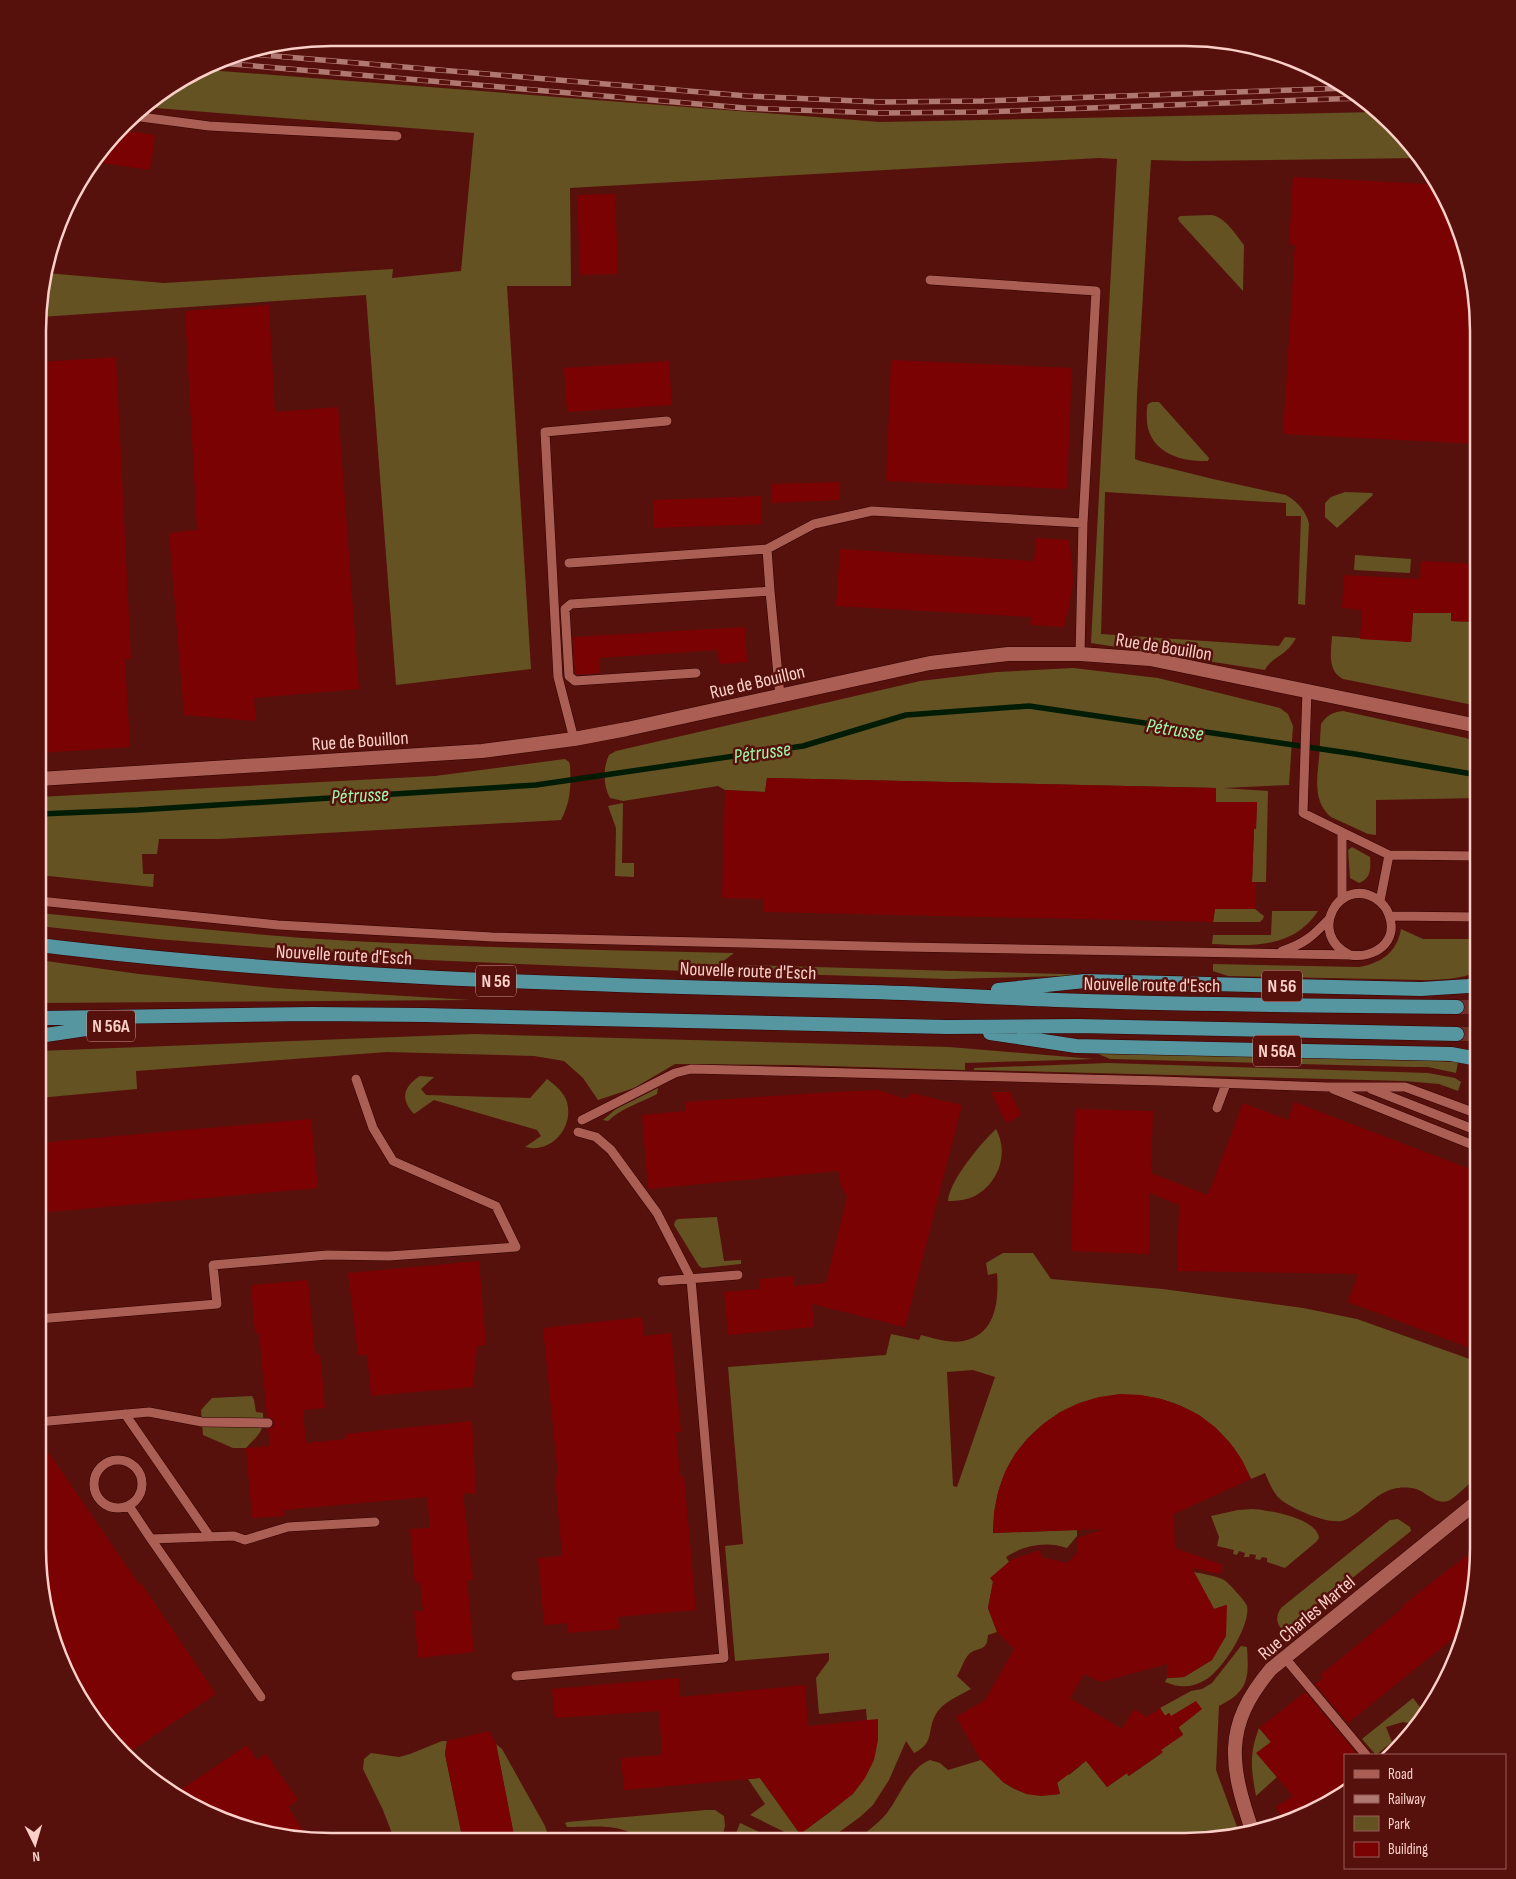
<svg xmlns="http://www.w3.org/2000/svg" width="1516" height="1879" font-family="'Sofia Sans Condensed',sans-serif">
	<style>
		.green { fill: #645222; fill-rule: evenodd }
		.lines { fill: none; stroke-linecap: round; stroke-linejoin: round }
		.stream { stroke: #001c05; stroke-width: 5.5 }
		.building { fill: #7a0203 }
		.trunk-tunnel { stroke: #6f2e28; stroke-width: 14; stroke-dasharray: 14 7; stroke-linecap: butt }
		.service-casing { stroke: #320001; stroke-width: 10 }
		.minor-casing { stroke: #320001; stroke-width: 15 }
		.tertiary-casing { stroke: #320001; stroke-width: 15 }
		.trunk-casing { stroke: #320001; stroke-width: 15 }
		.service { stroke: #ab5e54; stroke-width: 9 }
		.minor { stroke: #ab5e54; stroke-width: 14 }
		.tertiary { stroke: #ab5e54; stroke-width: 14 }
		.trunk { stroke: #5696a0; stroke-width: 14 }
		.rail-casing { stroke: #af7871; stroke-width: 5.5 }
		.rail { stroke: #56110c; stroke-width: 4; stroke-dasharray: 11; stroke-linecap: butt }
		.labels { text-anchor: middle; stroke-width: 5; stroke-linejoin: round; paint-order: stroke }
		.shield { fill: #56110c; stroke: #ca9790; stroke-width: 1 }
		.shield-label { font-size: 18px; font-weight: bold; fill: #fbd0c9 }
		.street-label { font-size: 19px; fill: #fbd0c9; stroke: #56110c }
		.water-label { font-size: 20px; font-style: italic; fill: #9bfbac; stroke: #56110c }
		.rim { fill: none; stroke: #fbd0c9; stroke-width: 2.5 }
	</style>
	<rect width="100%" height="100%" fill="#56110c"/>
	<!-- green -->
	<path class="green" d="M 208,70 L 880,122 L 1377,112 L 1405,137 L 1420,158 L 1188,161 L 1151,160 L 1137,395 L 1135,459 L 1140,461 L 1213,479 L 1286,495 C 1298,502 1306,511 1309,524 L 1305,605 L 1298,604 L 1301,516 L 1286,516 L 1286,503 L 1105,492 L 1101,634 L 1279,646 L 1285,637 L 1296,638 C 1287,656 1271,657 1265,670 L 1091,643 L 1117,159 L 1099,158 L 570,188 L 571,286 L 507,286 L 531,669 L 396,685 L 366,295 L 40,317 L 40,292 L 46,273 L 164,283 L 393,269 L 392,278 L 461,271 L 474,133 L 143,107 Z
		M 1212,215 C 1226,218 1236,235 1244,245 L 1243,291 L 1179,221 L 1178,218 L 1180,216 Z
		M 1152,402 L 1159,402 L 1209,458 L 1208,461 C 1181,462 1151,453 1147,423 C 1147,417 1146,410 1148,404 Z
		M 1345,492 L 1372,493 L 1373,495 L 1337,528 L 1325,517 L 1325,503 L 1331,497 Z
		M 1355,555 L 1411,559 L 1410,573 L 1354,570 Z
		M 1413,613 L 1451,613 L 1451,621 L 1478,622 L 1478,706 L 1343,679 C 1327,671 1331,652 1332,636 L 1411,642 Z
		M 1073,668 L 1158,678 L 1280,708 L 1288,714 L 1293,726 L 1289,785 L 1223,788 L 1268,791 L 1266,882 L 1252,882 L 1254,829 L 1256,829 L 1257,802 L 1216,802 L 1216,788 L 767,778 L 765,792 L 725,790 L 718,786 L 623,801 L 610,798 C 603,786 603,767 609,755 L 616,751 L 920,681 L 997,672 Z
		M 1343,711 L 1466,738 L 1478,744 L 1478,798 L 1376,800 L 1376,835 L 1368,834 L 1331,817 C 1313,802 1317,779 1319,759 C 1320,747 1320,735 1321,724 C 1327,715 1333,712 1343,711 Z
		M 565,759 L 569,762 L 570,765 C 571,786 571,801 561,820 L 219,839 L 159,839 L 157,854 L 142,854 L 143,874 L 154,874 L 153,887 L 39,875 L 39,797 L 435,776 Z
		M 623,803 L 622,863 L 634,863 L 634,877 L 615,876 L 616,828 L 608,806 Z
		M 1352,847 L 1370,857 C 1371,868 1371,879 1359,883 L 1350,878 L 1348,850 Z
		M 1215,909 L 1255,909 L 1264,916 L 1263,919 L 1260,922 L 1213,922 Z
		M 1272,911 L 1318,911 C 1293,949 1252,946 1212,944 L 1213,935 L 1271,935 Z
		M 39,913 C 143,923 247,935 352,941 C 479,948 607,950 734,953 L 709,972 L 427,960 L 157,939 L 39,926 Z
		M 1401,929 L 1423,939 L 1478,939 L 1478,972 C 1460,979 1441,980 1422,980 L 1228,976 L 1213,971 L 1213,964 L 1359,967 C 1382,963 1397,952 1401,929 Z
		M 39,960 L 139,974 L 274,988 L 470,1000 L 39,1003 Z
		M 746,965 L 1100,975 L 948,979 L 728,972 L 738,966 Z
		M 474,1034 L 949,1047 L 1094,1059 L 965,1063 L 965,1070 L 794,1065 L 675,1064 L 634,1088 L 598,1100 L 583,1078 L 564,1061 L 534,1056 L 387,1052 L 136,1071 L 137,1089 L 38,1098 L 39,1051 Z
		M 1096,1053 L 1439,1061 L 1458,1062 L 1456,1073 L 1428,1067 L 1414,1067 L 1110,1059 Z
		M 1108,1063 L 1428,1073 L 1455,1078 L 1461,1082 L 1458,1091 L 1439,1084 L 1405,1081 L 974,1070 L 974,1068 Z
		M 420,1076 L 434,1077 L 421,1089 L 426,1095 L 530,1098 L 547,1079 C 555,1085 564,1092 567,1102 C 574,1128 551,1154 525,1147 L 541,1136 L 537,1130 L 434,1100 L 414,1114 C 400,1099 403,1087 420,1076 Z
		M 658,1088 L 657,1094 C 640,1103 622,1108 608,1121 L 603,1120 L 616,1109 Z
		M 996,1129 C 1009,1153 999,1183 975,1196 C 967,1200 957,1201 948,1201 C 949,1181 981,1143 996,1129 Z
		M 717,1217 L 724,1261 L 741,1260 L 741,1264 L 702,1268 L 699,1266 L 674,1225 L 675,1221 L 678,1219 Z
		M 1003,1253 L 1033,1253 L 1051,1279 L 1163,1289 L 1303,1308 L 1357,1319 L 1478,1362 L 1478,1476 C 1472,1481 1454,1499 1448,1501 C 1436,1505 1426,1492 1416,1489 C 1409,1487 1400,1487 1393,1489 C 1374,1494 1363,1512 1345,1520 C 1330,1526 1292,1509 1280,1499 C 1273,1493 1269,1482 1265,1473 L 1251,1479 C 1245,1466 1239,1454 1230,1443 C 1173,1374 1067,1381 1016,1453 C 999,1477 994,1505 993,1533 L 1077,1530 L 1077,1536 L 1067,1548 C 1046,1541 1024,1545 1006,1557 L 1009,1562 L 993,1582 L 988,1608 L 997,1632 L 988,1635 C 987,1653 978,1646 969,1654 C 964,1659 961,1670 957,1676 L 971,1689 C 961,1695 945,1701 938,1711 C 925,1729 937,1742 914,1753 L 906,1741 L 889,1780 L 873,1805 L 860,1817 L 827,1841 L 803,1841 L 750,1815 L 765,1804 L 748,1779 L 760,1778 L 800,1834 C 846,1800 879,1783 878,1720 L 867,1720 L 866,1709 L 819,1714 L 816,1678 L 829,1660 L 829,1653 L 735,1661 L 725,1546 L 743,1544 L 728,1367 L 886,1355 L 891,1334 L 919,1340 L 921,1335 C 933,1338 950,1344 963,1341 C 996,1335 999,1301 997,1273 L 988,1275 L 986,1263 ZM 973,1370 L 995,1377 L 957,1487 L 953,1486 L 947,1372 Z
		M 252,1396 L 254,1400 L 256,1412 L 263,1413 C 264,1433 259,1434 246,1448 L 233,1448 L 203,1435 L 201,1410 L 212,1398 Z
		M 1252,1509 C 1268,1510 1317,1518 1319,1538 L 1316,1542 L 1285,1568 L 1267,1562 L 1267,1558 L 1262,1557 L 1260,1560 L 1255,1559 L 1256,1555 L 1250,1554 L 1249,1557 L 1244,1557 L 1245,1553 L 1239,1551 L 1237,1555 L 1233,1554 L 1234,1550 L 1217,1546 L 1219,1537 L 1211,1516 L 1238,1510 Z
		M 1398,1519 L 1410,1527 L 1411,1531 L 1285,1632 C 1276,1625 1275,1617 1281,1608 L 1390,1520 Z
		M 1184,1570 C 1193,1572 1218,1576 1224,1580 C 1229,1583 1246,1602 1247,1606 C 1251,1625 1222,1671 1205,1680 C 1192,1688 1179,1688 1165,1682 L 1167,1678 L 1184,1677 L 1212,1660 L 1226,1605 L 1214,1609 L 1203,1589 L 1182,1576 Z
		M 1241,1646 L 1247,1647 C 1249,1678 1249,1691 1219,1706 L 1216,1770 L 1240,1835 L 1204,1841 L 855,1841 C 866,1832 878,1824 887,1813 C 900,1796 909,1768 930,1760 L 940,1763 L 948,1770 L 981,1760 C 990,1766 995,1775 1004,1782 C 1020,1796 1040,1796 1060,1794 L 1048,1745 L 1069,1775 L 1080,1766 L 1088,1755 L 1100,1771 L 1097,1774 L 1107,1787 L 1127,1773 L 1129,1776 L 1162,1753 L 1161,1750 L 1183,1734 L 1169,1713 L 1165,1716 L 1160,1708 L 1191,1691 L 1202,1689 L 1212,1683 Z
		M 1413,1698 L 1426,1715 L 1418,1725 L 1403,1722 L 1386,1727 L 1392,1742 L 1376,1755 L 1362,1739 Z
		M 1259,1728 L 1271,1742 L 1257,1753 L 1277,1777 L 1256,1796 C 1251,1768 1249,1755 1259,1728 Z
		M 442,1741 L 447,1741 L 445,1754 L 463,1841 L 395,1841 L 383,1810 L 363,1769 L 364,1759 L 371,1753 L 399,1757 L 410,1754 Z
		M 496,1744 L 502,1749 L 545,1826 L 550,1841 L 515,1841 Z
		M 706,1810 L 715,1810 L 724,1816 L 725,1826 L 721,1841 L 641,1841 C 624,1823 595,1827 573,1827 L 567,1827 L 565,1823 L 567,1822 Z
		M 740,1823 L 778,1841 L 733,1841 Z
		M 594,1834 L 615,1835 L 628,1841 L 560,1841 C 567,1831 583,1834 594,1834 Z"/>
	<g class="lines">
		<!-- stream -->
		<path class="stream" d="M 39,814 L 138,810 L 536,785 L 803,746 L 906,715 L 1029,706 L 1355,754 L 1478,775"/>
	</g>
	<!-- building -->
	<path class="building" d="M 121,130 L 155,135 L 150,170 L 95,162 Z
		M 1432,174 L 1439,184 L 1468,255 L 1478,331 L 1478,444 L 1283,434 L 1295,245 L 1289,245 L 1293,177 L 1427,184 Z
		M 615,194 L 618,274 L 580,275 L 577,195 Z
		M 269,305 L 275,412 L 338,407 L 359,689 L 254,698 L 256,721 L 184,715 L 169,533 L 197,530 L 185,311 Z
		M 116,357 L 131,659 L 125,659 L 130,747 L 39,753 L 40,362 Z
		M 891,360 L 1072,368 L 1067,489 L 886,481 Z
		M 669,361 L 672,405 L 567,412 L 564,368 Z
		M 840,482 L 840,500 L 772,503 L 772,484 Z
		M 761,496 L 762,524 L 654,528 L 653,500 Z
		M 1036,538 L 1069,540 L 1072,561 L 1073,584 L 1069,606 L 1064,627 L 1030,625 L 1031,617 L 836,606 L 840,549 L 1034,561 Z
		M 1421,561 L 1478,564 L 1478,622 L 1451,621 L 1451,613 L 1413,613 L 1411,642 L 1360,639 L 1362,610 L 1342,608 L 1344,575 L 1420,579 Z
		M 745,627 L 747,662 L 719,664 L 718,650 L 599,658 L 600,673 L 577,675 L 575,673 L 573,637 Z
		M 767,778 L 1216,788 L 1216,802 L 1257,802 L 1256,829 L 1254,829 L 1252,882 L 1255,882 L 1255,909 L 1215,909 L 1213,922 L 764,912 L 763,899 L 722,898 L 725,790 L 765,792 Z
		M 879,1090 L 906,1099 L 911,1093 L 962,1105 L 905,1327 L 812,1304 L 814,1327 L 728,1335 L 724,1292 L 760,1289 L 759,1279 L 794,1276 L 794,1286 L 826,1283 L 847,1197 L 841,1186 L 838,1171 L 648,1189 L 642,1115 L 686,1111 L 685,1102 L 831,1092 Z
		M 991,1092 L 1010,1092 L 1021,1115 L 1006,1123 Z
		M 1294,1102 L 1478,1172 L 1478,1351 L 1348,1302 L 1358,1274 L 1177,1271 L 1179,1205 L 1150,1193 L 1149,1254 L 1071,1251 L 1075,1109 L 1153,1111 L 1151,1173 L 1208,1195 L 1243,1103 L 1288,1120 Z
		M 311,1119 L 318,1188 L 38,1213 L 38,1143 Z
		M 479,1261 L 486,1345 L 477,1346 L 473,1387 L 371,1396 L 367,1355 L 358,1355 L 348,1273 Z
		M 308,1280 L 315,1354 L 320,1354 L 325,1408 L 303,1410 L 306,1443 L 345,1439 L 345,1434 L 472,1421 L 476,1494 L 463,1493 L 473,1580 L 467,1580 L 474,1652 L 418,1658 L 414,1611 L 423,1611 L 420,1582 L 415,1583 L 410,1529 L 430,1528 L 427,1497 L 284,1510 L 285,1516 L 252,1518 L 246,1448 L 270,1446 L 268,1429 L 273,1427 L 274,1423 L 272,1418 L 267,1417 L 259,1333 L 255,1334 L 251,1285 Z
		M 642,1317 L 644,1336 L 671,1333 L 681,1432 L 676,1432 L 680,1476 L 684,1476 L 696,1610 L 618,1617 L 619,1629 L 568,1633 L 567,1623 L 544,1625 L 538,1558 L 562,1556 L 555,1476 L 558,1476 L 543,1328 Z
		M 1120,1394 L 1141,1395 L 1161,1399 L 1181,1406 L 1199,1415 L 1216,1428 L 1230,1443 L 1242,1460 L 1251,1479 L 1174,1514 L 1175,1548 L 1223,1565 L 1220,1574 L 1192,1568 L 1214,1609 L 1227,1605 L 1226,1636 L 1212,1660 L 1184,1677 L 1167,1678 L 1167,1664 L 1100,1682 L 1084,1674 L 1070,1698 L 1122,1729 L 1134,1709 L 1147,1717 L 1160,1708 L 1165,1716 L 1169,1713 L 1171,1716 L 1196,1701 L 1202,1709 L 1178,1728 L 1183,1735 L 1161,1750 L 1163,1752 L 1128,1776 L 1127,1773 L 1107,1787 L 1086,1761 L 1057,1783 L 1060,1794 L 1041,1796 L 1026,1794 L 1004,1783 L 981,1760 L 956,1717 L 985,1700 L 1014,1649 L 997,1632 L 988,1608 L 993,1582 L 990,1578 L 1011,1560 L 1040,1550 L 1041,1557 L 1067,1563 L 1078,1552 L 1077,1538 L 1104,1529 L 993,1533 L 994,1512 L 998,1492 L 1005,1472 L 1015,1454 L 1028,1438 L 1043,1424 L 1060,1412 L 1079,1403 L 1099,1397 Z
		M 38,1437 L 139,1584 L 141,1583 L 216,1694 L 125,1755 L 111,1742 L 76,1694 L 48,1624 L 38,1548 Z
		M 1467,1555 L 1478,1569 L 1466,1628 L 1348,1723 L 1315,1684 L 1323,1678 L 1320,1675 L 1403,1608 L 1402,1606 Z
		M 679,1678 L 680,1697 L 805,1685 L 808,1726 L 878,1719 L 878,1740 L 874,1760 L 865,1778 L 853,1794 L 800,1834 L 760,1778 L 624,1790 L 621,1758 L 662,1755 L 659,1711 L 555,1718 L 552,1689 Z
		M 1305,1692 L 1358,1755 L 1345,1755 L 1345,1792 L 1332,1802 L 1284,1822 L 1276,1807 L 1293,1796 L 1256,1753 L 1271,1742 L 1259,1728 Z
		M 489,1731 L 496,1743 L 515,1841 L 463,1841 L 445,1754 L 447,1741 Z
		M 247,1745 L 257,1760 L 266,1754 L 298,1800 L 288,1807 L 310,1841 L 237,1826 L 173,1795 Z"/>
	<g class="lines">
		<!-- trunk-tunnel -->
		<path class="trunk-tunnel" d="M 1457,1007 L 1478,1007
			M 1457,1034 L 1478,1034"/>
		<defs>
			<path id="service" d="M 133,116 L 209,126 L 397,136
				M 930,280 L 1096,291 L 1083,523
				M 767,549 L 814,524 L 872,511 L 1083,523 L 1080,654
				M 569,563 L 767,549 L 770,591
				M 696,673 L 575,681 L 569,676 L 565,609 L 571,604 L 770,591 L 780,696
				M 1307,690 L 1303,813 L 1389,855 L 1478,856
				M 574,739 L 558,677 L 545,432 L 667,421
				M 1342,832 L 1342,899
				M 39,901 L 278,925 L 492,937 L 904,947 L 1350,955 C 1374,959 1399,942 1389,915 C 1387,908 1381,902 1375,898 C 1339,877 1306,934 1350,955
				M 1380,901 L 1389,855
				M 1390,916 L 1478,917
				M 1282,951 C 1304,944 1313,936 1329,919
				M 1333,1089 L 1478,1147
				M 1371,1089 L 1478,1131
				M 1217,1108 L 1226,1084
				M 582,1120 L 675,1073 L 691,1069 L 1161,1081 L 1328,1087 L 1405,1087 L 1478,1114
				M 662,1281 L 738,1275
				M 38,1319 L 217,1304 L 213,1265 L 327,1255 L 389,1256 L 516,1247 L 496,1206 L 393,1161 L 373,1128 L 356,1079
				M 125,1414 L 210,1537
				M 38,1422 L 149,1412 L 202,1422 L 268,1423
				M94 1484a24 24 0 1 1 48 0a24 24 0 1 1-48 0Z
				M 129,1506 L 151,1539
				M 1285,1658 L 1366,1755
				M 516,1676 L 724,1658 L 691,1279 L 657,1213 L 611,1150 L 596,1137 L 578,1132
				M 261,1697 L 151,1539 L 234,1536 L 245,1540 L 288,1527 L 375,1522"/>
			<path id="minor" d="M 1253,1833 C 1230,1766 1222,1727 1271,1669 L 1478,1501"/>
			<path id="tertiary" d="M 39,779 L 482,751 L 574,739 L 627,729 L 930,663 L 1008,654 L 1080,654 L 1150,659 L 1478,726"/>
			<path id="trunk" d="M 39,945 C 315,979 594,985 872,992 C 943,994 1014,999 1086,1001 C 1209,1005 1333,1006 1457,1007
				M 998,990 L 1085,981 L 1421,989 L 1469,986 L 1478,983
				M 39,1018 L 312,1014 L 424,1015 L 947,1027 L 1077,1026 L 1457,1034
				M 990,1033 L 1076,1046 L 1451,1054 L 1478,1059
				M 39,1036 L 120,1024"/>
		</defs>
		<!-- service casing -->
		<use href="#service" class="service-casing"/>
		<!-- minor casing -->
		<use href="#minor" class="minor-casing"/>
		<!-- tertiary casing -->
		<use href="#tertiary" class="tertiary-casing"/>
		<!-- trunk casing -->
		<use href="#trunk" class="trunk-casing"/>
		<!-- service -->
		<use href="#service" class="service"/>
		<!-- minor -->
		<use href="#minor" class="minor"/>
		<!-- tertiary -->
		<use href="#tertiary" class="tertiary"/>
		<!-- trunk -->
		<use href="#trunk" class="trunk"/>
		<defs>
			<path id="rail" d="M 238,53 L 747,96 L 881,102 L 982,101 L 1349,88
				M 220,63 L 745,108 L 880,113 L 981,112 L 1361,98"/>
		</defs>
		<!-- rail casing -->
		<use href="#rail" class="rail-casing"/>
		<!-- rail -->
		<use href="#rail" class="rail"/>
	</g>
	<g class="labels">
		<!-- shield labels -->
		<g class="shield">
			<rect x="476" y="965.5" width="40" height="31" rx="4"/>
			<rect x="1262" y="970.5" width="40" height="31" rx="4"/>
			<rect x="87" y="1010.5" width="48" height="31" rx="4"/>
			<rect x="1253" y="1035.5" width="48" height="31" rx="4"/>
		</g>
		<g class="shield-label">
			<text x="496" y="987">N 56</text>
			<text x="1282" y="992">N 56</text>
			<text x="111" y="1032">N 56A</text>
			<text x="1277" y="1057">N 56A</text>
		</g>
		<!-- street labels -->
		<g class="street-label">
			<text transform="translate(1164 646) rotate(9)" y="7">Rue de Bouillon</text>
			<text transform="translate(757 681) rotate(-13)" y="7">Rue de Bouillon</text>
			<text transform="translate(360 740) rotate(-4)" y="7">Rue de Bouillon</text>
			<text transform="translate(344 954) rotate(3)" y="7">Nouvelle route d'Esch</text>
			<text transform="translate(748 970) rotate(2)" y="7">Nouvelle route d'Esch</text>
			<text transform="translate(1152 984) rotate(1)" y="7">Nouvelle route d'Esch</text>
			<text transform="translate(1306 1617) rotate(-40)" y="7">Rue Charles Martel</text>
		</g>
		<!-- water labels -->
		<g class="water-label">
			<text transform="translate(1175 729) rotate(9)" y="7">Pétrusse</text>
			<text transform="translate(762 752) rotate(-8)" y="7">Pétrusse</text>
			<text transform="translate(360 795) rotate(-3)" y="7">Pétrusse</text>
		</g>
	</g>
	<!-- crop -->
	<path d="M0 0H1516V1879H0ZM331 46H1185A285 285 0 0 1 1470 331V1548A285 285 0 0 1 1185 1833H331A285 285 0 0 1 46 1548V331A285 285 0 0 1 331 46Z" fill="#56110c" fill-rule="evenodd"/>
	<path class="rim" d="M331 46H1185A285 285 0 0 1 1470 331V1548A285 285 0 0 1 1185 1833H331A285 285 0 0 1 46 1548V331A285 285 0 0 1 331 46Z"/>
	<!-- legend -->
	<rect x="1344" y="1754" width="162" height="115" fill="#56110c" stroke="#985d58"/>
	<rect x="1354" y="1770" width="25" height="8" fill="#ab5e54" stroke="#985d58"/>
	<text x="1388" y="1779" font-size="15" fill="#fbd0c9">Road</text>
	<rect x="1354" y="1795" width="25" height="8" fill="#af7871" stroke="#985d58"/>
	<text x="1388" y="1804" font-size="15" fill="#fbd0c9">Railway</text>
	<rect x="1354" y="1816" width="25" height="15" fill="#645222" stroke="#985d58"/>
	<text x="1388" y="1829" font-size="15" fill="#fbd0c9">Park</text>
	<rect x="1354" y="1842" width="25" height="15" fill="#7a0203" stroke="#985d58"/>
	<text x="1388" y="1854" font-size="15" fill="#fbd0c9">Building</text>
	<!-- north arrow -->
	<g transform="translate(35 1844) rotate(175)" stroke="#56110c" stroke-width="4" paint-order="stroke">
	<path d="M0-4L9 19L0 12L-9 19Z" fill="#fbd0c9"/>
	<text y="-8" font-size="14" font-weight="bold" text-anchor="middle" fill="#fbd0c9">N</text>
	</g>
</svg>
